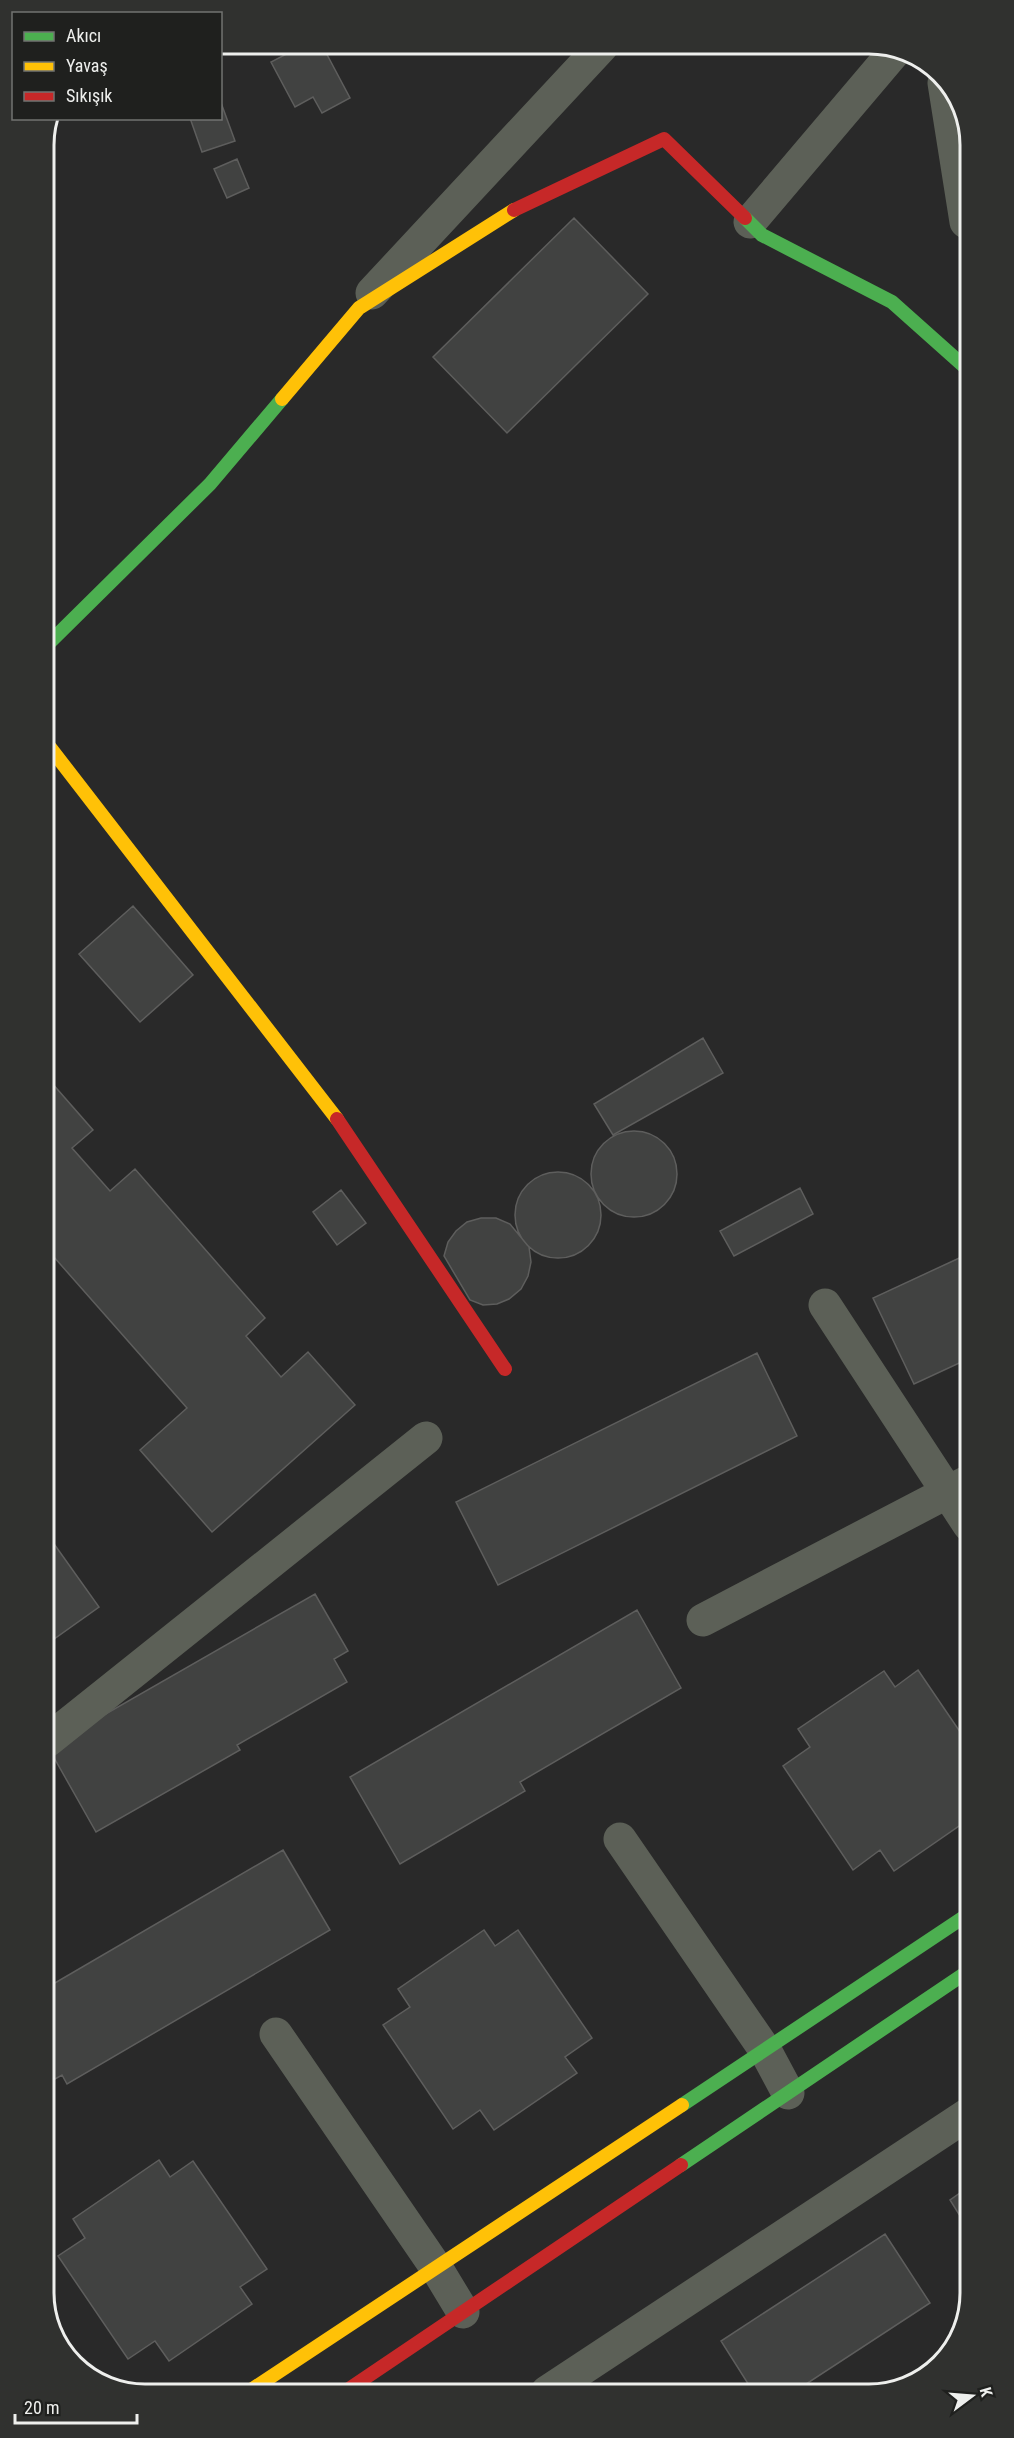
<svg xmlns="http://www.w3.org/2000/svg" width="1014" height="2438" font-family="'Roboto Condensed',sans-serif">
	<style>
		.building { fill: #414241; stroke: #5e5e5d; stroke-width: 1.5 }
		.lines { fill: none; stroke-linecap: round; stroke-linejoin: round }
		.street { stroke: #5c6057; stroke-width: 33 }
		.fast { stroke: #4caf50; stroke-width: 14 }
		.slow { stroke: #ffc107; stroke-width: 14 }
		.jam { stroke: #c62828; stroke-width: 14 }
		.rim { fill: none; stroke: #eeefed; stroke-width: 3 }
	</style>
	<rect width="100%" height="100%" fill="#292929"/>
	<!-- building -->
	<path class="building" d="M 296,49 L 324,49 L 350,98 L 322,113 L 313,97 L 295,107 L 271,62 Z
		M 220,100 L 235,141 L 202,152 L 190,118 L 220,118 Z
		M 237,159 L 249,188 L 227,198 L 214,169 Z
		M 574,218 L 648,294 L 507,433 L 433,357 Z
		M 133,906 L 193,975 L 140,1022 L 79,954 Z
		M 703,1038 L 723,1073 L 613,1135 L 594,1104 Z
		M 51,1082 L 93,1130 L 72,1148 L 110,1191 L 135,1169 L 265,1318 L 246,1336 L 281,1377 L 308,1352 L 355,1405 L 212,1532 L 140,1450 L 187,1408 L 46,1248 L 46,1086 Z
		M591 1174a43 43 0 1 1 86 0a43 43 0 1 1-86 0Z
		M515 1215a43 43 0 1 1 86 0a43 43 0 1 1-86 0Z
		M 800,1188 L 813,1214 L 734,1256 L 720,1231 Z
		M 341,1190 L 366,1223 L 337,1245 L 313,1212 Z
		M 481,1218 L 496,1218 L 510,1224 L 529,1247 L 531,1262 L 528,1276 L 521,1289 L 509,1299 L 497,1304 L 483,1305 L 470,1300 L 444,1256 L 448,1242 L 456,1231 L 467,1222 Z
		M 968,1254 L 968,1359 L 914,1384 L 873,1298 Z
		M 757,1353 L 797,1436 L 498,1585 L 456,1502 Z
		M 47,1534 L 99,1607 L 47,1644 Z
		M 315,1594 L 348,1651 L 334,1659 L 347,1682 L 237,1745 L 240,1750 L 96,1832 L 48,1747 Z
		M 637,1610 L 681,1688 L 520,1782 L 525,1791 L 400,1864 L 350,1777 Z
		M 918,1670 L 969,1745 L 969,1795 L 966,1797 L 969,1802 L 969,1819 L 894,1871 L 880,1850 L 853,1870 L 783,1766 L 810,1747 L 798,1729 L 884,1671 L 895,1687 Z
		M 283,1850 L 330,1930 L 67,2084 L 62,2075 L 48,2083 L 48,1987 Z
		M 484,1930 L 495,1946 L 518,1930 L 592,2038 L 565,2057 L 577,2073 L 494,2130 L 480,2110 L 453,2129 L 383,2025 L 410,2007 L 398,1989 Z
		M 159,2160 L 170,2177 L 193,2161 L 267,2269 L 240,2287 L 252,2304 L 169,2361 L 155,2341 L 128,2359 L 58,2256 L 85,2238 L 73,2219 Z
		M 970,2186 L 970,2232 L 950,2200 Z
		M 885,2234 L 930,2303 L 797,2390 L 752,2390 L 721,2341 Z"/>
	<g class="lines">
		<!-- street -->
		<path class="street" d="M 944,83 L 966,222
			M 750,222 L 895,51
			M 372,293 L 602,46
			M 825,1305 L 969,1525
			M 703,1620 L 969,1481
			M 47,1741 L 426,1438
			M 620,1839 L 765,2050 L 788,2093
			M 276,2034 L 437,2269 L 463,2312
			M 547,2392 L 970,2113"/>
		<!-- fast -->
		<path class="fast" d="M 745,218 L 762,235 L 892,302 L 966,368
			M 45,647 L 210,484 L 282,399
			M 682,2105 L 970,1913
			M 681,2165 L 970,1970"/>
		<!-- slow -->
		<path class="slow" d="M 282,399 L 359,308 L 514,210
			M 45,741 L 337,1119
			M 245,2394 L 682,2105"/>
		<!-- jam -->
		<path class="jam" d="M 514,210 L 664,139 L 745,218
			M 337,1119 L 505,1369
			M 343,2393 L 681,2165"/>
	</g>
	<!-- crop -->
	<path d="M0 0H1014V2438H0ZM145 54H869A91 91 0 0 1 960 145V2293A91 91 0 0 1 869 2384H145A91 91 0 0 1 54 2293V145A91 91 0 0 1 145 54Z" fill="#30312f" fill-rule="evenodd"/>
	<path class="rim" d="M145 54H869A91 91 0 0 1 960 145V2293A91 91 0 0 1 869 2384H145A91 91 0 0 1 54 2293V145A91 91 0 0 1 145 54Z"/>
	<!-- legend -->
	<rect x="12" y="12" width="210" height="108" fill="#1f201e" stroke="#727371" stroke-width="1.5"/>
	<rect x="24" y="32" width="30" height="9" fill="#4caf50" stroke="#727371" stroke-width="1.5"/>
	<text x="66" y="42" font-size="18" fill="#eeefed">Akıcı</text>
	<rect x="24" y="62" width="30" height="9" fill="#ffc107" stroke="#727371" stroke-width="1.5"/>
	<text x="66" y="72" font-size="18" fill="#eeefed">Yavaş</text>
	<rect x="24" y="92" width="30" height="9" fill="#c62828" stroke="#727371" stroke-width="1.5"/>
	<text x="66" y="102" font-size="18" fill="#eeefed">Sıkışık</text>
	<!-- north arrow -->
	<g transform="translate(972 2396) rotate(74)" stroke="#1f201e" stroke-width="4.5" paint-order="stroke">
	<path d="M0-4.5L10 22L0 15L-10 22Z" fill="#eeefed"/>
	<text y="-9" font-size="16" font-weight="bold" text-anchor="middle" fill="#eeefed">K</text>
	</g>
	<!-- scale -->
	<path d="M15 2414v9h122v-9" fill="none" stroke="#eeefed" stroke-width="3"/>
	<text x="24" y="2414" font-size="18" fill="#eeefed" stroke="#1f201e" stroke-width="4.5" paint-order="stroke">20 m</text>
</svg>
